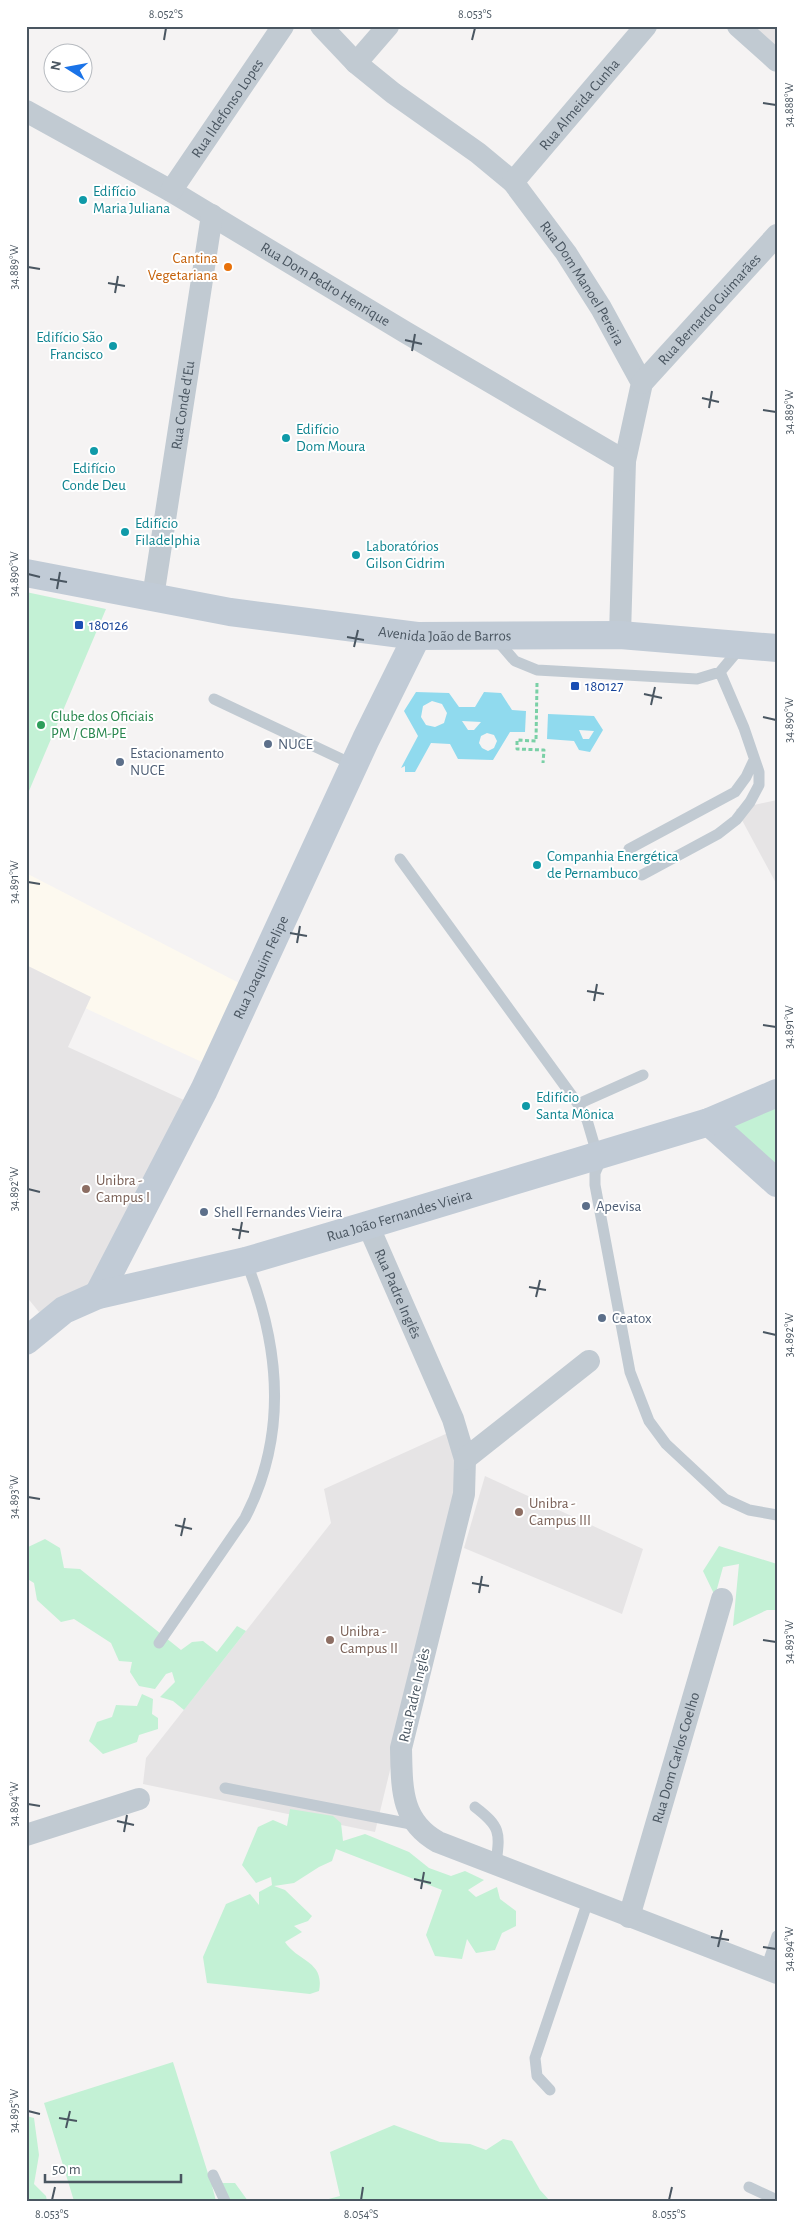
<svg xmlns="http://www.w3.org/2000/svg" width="803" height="2227" font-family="'Alegreya Sans',sans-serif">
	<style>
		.commercial { fill: #fdf9ef }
		.education { fill: #e6e4e5 }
		.green { fill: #c3f1d5 }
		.water { fill: #90daee; fill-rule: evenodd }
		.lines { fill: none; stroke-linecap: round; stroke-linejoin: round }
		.path { stroke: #7ad0a6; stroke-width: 3; stroke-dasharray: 4 2.5; stroke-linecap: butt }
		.lane { stroke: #c1cad2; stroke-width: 11 }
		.street { stroke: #c1cad2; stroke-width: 22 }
		.secondary { stroke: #c1cbd6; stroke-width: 28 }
		.ticks { fill: none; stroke: #4a5661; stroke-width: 2 }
		.culture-dot { fill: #0f9aa8; stroke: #fff; stroke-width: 2 }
		.food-dot { fill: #e8710a; stroke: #fff; stroke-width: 2 }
		.transit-dot { fill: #1a4fb4; stroke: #fff; stroke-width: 2 }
		.leisure-dot { fill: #2e9e5b; stroke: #fff; stroke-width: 2 }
		.service-dot { fill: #5c6f8a; stroke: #fff; stroke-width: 2 }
		.education-dot { fill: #8d6e63; stroke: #fff; stroke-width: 2 }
		.labels { text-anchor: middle; stroke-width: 4; stroke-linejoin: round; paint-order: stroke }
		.street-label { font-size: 15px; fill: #4a5661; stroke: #fff }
		.culture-label { font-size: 15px; fill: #0d838f; stroke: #fff; text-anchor: start }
		.food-label { font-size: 15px; fill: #c56008; stroke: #fff; text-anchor: end }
		.transit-label { font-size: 15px; fill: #164399; stroke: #fff; text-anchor: start }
		.leisure-label { font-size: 15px; fill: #27864d; stroke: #fff; text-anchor: start }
		.service-label { font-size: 15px; fill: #4e5e75; stroke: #fff; text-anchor: start }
		.education-label { font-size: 15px; fill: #785e54; stroke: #fff; text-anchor: start }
		.neatline { fill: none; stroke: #4a5661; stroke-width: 2 }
		.ticks-label { font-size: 12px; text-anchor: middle; fill: #4a5661 }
	</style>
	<rect width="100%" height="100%" fill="#f5f3f3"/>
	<!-- commercial -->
	<path class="commercial" d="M 26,873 L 241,984 L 204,1063 L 85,1008 L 90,997 L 26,965 Z"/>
	<!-- education -->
	<path class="education" d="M 738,26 L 777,26 L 777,61 Z
		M 777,800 L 777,885 L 736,809 Z
		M 26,965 L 91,997 L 68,1047 L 186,1101 L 87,1291 L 39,1312 L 26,1296 Z
		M 450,1432 L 459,1460 L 455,1503 L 375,1832 L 143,1784 L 146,1758 L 331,1523 L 324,1489 Z
		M 485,1476 L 643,1549 L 622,1614 L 464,1548 Z"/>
	<!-- green -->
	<path class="green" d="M 26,592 L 106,609 L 26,798 Z
		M 777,1097 L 777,1175 L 730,1121 Z
		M 45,1539 L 60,1548 L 64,1568 L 80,1569 L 181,1650 L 192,1642 L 203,1641 L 217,1652 L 237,1626 L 246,1631 L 184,1710 L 173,1701 L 160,1697 L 175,1682 L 172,1672 L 166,1674 L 155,1689 L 139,1686 L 130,1672 L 132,1662 L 119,1661 L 111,1643 L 74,1619 L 61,1622 L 37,1600 L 34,1583 L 26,1578 L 26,1548 Z
		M 719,1546 L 777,1564 L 777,1610 L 767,1610 L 733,1626 L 739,1564 L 723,1567 L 715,1596 L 703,1571 Z
		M 142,1694 L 153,1699 L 152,1714 L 158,1718 L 158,1729 L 139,1735 L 137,1742 L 103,1754 L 89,1741 L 97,1722 L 112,1717 L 116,1705 L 137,1706 Z
		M 290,1809 L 333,1816 L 341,1823 L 343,1841 L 365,1834 L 409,1852 L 429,1868 L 451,1876 L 465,1871 L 484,1880 L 468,1890 L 476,1897 L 497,1887 L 500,1899 L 516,1911 L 516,1926 L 502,1933 L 495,1950 L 476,1953 L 467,1939 L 462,1959 L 435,1956 L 426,1935 L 442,1890 L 336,1849 L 332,1861 L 319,1867 L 294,1883 L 274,1886 L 285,1890 L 312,1916 L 308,1921 L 294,1926 L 302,1932 L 285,1942 C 298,1962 325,1961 319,1991 L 310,1994 L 207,1983 L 203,1957 L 226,1904 L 250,1894 L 259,1905 L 259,1892 L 272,1885 L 271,1877 L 256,1883 L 242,1865 L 258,1827 L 273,1820 L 287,1826 Z
		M 173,2062 L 211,2183 L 235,2183 L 248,2201 L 221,2201 L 212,2186 L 216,2201 L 74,2201 L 44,2103 Z
		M 26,2116 L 34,2118 L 39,2155 L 34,2184 L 46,2196 L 47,2201 L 26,2201 Z
		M 394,2125 L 440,2142 L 470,2144 L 486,2150 L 503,2139 L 512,2141 L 540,2190 L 550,2201 L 321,2201 L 340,2196 L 330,2152 Z"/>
	<!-- water -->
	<path class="water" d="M 416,692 L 449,693 L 459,707 L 475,707 L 484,692 L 501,693 L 512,710 L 526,711 L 525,732 L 510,732 L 493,760 L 458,759 L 450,744 L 431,743 L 415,772 L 405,772 L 405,766 L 401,768 L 418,736 L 404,711 ZM 432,701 L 442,704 L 447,713 L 444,723 L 435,727 L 426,725 L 421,717 L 423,706 ZM 462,721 L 481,722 L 474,730 L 468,730 ZM 487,733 L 494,735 L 497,741 L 494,748 L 488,751 L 482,748 L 479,743 L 481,736 Z
		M 548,714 L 594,716 L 603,730 L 590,752 L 579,750 L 574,741 L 547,739 ZM 579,730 L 594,731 L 589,739 L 583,739 Z"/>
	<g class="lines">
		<!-- path -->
		<path class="path" d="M 537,683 L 536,741 L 517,740 L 517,749 L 544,750 L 543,763"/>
		<!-- lane -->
		<path class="lane" d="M 495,638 L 515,661 L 537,670 L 697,679 L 720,672 L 741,647
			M 214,699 L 354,765
			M 629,849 L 735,792 L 746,777 L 754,760
			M 400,859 L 578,1104 L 587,1120 L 597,1154 L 599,1164 L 595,1173 L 595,1185 L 630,1372 L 649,1421 L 666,1444 L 725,1499 L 749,1510 L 777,1515
			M 642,875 L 718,834 L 736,820 L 750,802 L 759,785 L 759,772 L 744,728 L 720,672
			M 578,1104 L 643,1075
			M 159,1643 L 245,1518 C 288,1435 280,1346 246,1261
			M 225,1788 L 416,1825
			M 475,1807 C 501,1827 500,1832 496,1864
			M 766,1969 L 777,1936
			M 550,2090 L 537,2076 L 535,2058 L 588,1901
			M 213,2175 L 225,2201
			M 749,2187 L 777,2200"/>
		<!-- street -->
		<g class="street">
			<path id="s1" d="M 321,26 L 356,63 L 393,93 L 478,153 L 513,182 L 566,253 L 601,308 L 642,383 L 625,461 L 620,635"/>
			<path d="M 738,26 L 777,61"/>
			<path d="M 356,63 L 388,26"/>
			<path id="s2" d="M 26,111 L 171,191 L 405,332 L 625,461"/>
			<path id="s3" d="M 513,182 L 646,26"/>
			<path id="s4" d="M 171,191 L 283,26"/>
			<path id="s5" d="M 642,383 L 777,235"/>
			<path id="s6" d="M 153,597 L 212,215"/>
			<path id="s7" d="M 368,1225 L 453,1419 L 465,1459 L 464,1494 L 401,1748 C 402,1787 400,1821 438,1842 L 777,1973"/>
			<path d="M 465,1459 L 589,1361"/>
			<path d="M 26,1835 L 139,1799"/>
			<path id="s8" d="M 629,1917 L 722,1599"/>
		</g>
		<!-- secondary -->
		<g class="secondary">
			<path id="s9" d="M 26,573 L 230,612 L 417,636 L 620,635 L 777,648"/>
			<path d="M 709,1122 L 777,1183"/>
			<path id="s10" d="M 98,1295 L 204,1090 L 366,739 L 417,636"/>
			<path id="s11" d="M 26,1341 L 64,1310 L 98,1295 L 246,1261 L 368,1225 L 709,1122 L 777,1093"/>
		</g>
	</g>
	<!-- ticks -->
	<path class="ticks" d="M 164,40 L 166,28M 472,40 L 475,28M 763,103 L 776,105M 28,267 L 40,269M 108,283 L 125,286M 115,293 L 118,276M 405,340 L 422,344M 412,351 L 415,334M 702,398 L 719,402M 709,408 L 712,391M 763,410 L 776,412M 28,574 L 40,577M 50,579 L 67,582M 57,589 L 60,572M 347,637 L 364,640M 354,647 L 358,630M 644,694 L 662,698M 651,705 L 655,687M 763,717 L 776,720M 28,882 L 40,884M 290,933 L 307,936M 297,943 L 300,926M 587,991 L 604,994M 594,1001 L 597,984M 763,1025 L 776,1027M 28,1189 L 40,1192M 232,1229 L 249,1232M 239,1239 L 242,1222M 529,1287 L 546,1290M 536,1297 L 540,1280M 763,1332 L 776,1335M 28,1497 L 40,1499M 175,1525 L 192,1529M 181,1536 L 185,1518M 472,1583 L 489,1586M 479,1593 L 482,1576M 763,1640 L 776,1642M 28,1804 L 40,1806M 117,1821 L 134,1825M 124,1832 L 127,1815M 414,1879 L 431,1883M 421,1889 L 424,1872M 711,1937 L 729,1940M 718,1947 L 722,1930M 763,1947 L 776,1949M 28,2111 L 40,2114M 59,2118 L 77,2121M 66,2128 L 70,2111M 52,2200 L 55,2187M 361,2200 L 363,2187M 669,2200 L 672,2187"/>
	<!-- markers -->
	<g class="culture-dot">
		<circle cx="83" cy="200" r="5"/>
		<circle cx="113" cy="346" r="5"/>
		<circle cx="286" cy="438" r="5"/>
		<circle cx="94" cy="451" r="5"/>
		<circle cx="125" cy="532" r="5"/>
		<circle cx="356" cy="555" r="5"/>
		<circle cx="537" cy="865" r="5"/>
		<circle cx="526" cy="1106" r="5"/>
	</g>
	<circle class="food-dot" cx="228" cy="267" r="5"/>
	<g class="transit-dot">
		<rect x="74" y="620" width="10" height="10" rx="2.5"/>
		<rect x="570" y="681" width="10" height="10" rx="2.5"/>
	</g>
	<circle class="leisure-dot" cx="41" cy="725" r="5"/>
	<g class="service-dot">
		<circle cx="268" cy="744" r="5"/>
		<circle cx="120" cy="762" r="5"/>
		<circle cx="586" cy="1206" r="5"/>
		<circle cx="204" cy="1212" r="5"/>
		<circle cx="602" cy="1318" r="5"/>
	</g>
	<g class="education-dot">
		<circle cx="86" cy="1189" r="5"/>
		<circle cx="519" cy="1512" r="5"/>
		<circle cx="330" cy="1640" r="5"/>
	</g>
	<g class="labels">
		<!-- street labels -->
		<g class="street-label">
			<text dy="5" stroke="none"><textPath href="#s3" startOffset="102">Rua Almeida Cunha</textPath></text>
			<text dy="5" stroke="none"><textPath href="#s4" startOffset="100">Rua Ildefonso Lopes</textPath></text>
			<text dy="5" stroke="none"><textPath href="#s2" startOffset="346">Rua Dom Pedro Henrique</textPath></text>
			<text dy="5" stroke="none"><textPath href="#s1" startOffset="371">Rua Dom Manoel Pereira</textPath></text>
			<text dy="5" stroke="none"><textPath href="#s5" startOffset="100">Rua Bernardo Guimarães</textPath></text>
			<text dy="5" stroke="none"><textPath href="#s6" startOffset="194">Rua Conde d'Eu</textPath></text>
			<text dy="5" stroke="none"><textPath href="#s9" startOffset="424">Avenida João de Barros</textPath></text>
			<text dy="5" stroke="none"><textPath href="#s10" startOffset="366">Rua Joaquim Felipe</textPath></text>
			<text dy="5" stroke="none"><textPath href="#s11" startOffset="398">Rua João Fernandes Vieira</textPath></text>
			<text dy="5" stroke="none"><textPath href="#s7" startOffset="75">Rua Padre Inglês</textPath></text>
			<text transform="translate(414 1695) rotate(-77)" y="5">Rua Padre Inglês</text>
			<text dy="5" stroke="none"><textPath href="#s8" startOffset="166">Rua Dom Carlos Coelho</textPath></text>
		</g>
		<!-- culture labels -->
		<g class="culture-label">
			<text x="93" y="196">Edifício<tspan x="93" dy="17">Maria Juliana</tspan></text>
			<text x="103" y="342" text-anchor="end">Edifício São<tspan x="103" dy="17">Francisco</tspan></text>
			<text x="296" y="434">Edifício<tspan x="296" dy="17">Dom Moura</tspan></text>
			<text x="94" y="473" text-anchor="middle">Edifício<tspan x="94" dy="17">Conde Deu</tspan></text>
			<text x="135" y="528">Edifício<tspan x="135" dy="17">Filadelphia</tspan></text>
			<text x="366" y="551">Laboratórios<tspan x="366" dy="17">Gilson Cidrim</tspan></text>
			<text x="547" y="861">Companhia Energética<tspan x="547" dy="17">de Pernambuco</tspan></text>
			<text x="536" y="1102">Edifício<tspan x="536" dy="17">Santa Mônica</tspan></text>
		</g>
		<!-- food labels -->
		<g class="food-label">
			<text x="218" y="263">Cantina<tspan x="218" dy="17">Vegetariana</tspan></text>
		</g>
		<!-- transit labels -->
		<g class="transit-label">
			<text x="89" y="630">180126</text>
			<text x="585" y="691">180127</text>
		</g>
		<!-- leisure labels -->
		<g class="leisure-label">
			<text x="51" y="721">Clube dos Oficiais<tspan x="51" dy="17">PM / CBM-PE</tspan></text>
		</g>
		<!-- service labels -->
		<g class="service-label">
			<text x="278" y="749">NUCE</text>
			<text x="130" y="758">Estacionamento<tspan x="130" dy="17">NUCE</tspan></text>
			<text x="596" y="1211">Apevisa</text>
			<text x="214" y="1217">Shell Fernandes Vieira</text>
			<text x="612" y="1323">Ceatox</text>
		</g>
		<!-- education labels -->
		<g class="education-label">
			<text x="96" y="1185">Unibra -<tspan x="96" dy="17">Campus I</tspan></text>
			<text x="529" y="1508">Unibra -<tspan x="529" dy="17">Campus III</tspan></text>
			<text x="340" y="1636">Unibra -<tspan x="340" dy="17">Campus II</tspan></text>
		</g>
	</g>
	<!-- border -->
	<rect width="803" height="2227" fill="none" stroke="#ffffff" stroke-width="55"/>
	<!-- north arrow -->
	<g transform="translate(68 68) rotate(281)"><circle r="24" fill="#ffffff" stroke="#b7bbc0"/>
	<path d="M0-4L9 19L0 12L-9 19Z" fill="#1a73e8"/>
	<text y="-8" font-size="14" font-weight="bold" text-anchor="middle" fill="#4a5661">N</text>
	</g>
	<!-- scale -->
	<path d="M45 2174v8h136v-8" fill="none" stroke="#4a5661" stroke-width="2.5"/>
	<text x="52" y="2174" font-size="15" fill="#4a5661" stroke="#ffffff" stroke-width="4" paint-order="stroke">50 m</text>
	<rect x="28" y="28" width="748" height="2172" class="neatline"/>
	<g class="ticks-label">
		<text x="166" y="18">8.052°S</text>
		<text x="475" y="18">8.053°S</text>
		<text transform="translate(789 105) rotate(-90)" y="4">34.888°W</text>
		<text transform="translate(14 267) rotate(-90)" y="4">34.889°W</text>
		<text transform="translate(789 412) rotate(-90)" y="4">34.889°W</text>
		<text transform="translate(14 574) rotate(-90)" y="4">34.890°W</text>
		<text transform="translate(789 720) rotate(-90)" y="4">34.890°W</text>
		<text transform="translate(14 882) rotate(-90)" y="4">34.891°W</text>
		<text transform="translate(789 1027) rotate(-90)" y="4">34.891°W</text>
		<text transform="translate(14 1189) rotate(-90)" y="4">34.892°W</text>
		<text transform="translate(789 1335) rotate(-90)" y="4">34.892°W</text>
		<text transform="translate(14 1497) rotate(-90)" y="4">34.893°W</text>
		<text transform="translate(789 1642) rotate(-90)" y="4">34.893°W</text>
		<text transform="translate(14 1804) rotate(-90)" y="4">34.894°W</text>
		<text transform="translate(789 1949) rotate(-90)" y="4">34.894°W</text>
		<text transform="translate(14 2111) rotate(-90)" y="4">34.895°W</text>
		<text x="52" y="2218">8.053°S</text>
		<text x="361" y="2218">8.054°S</text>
		<text x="669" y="2218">8.055°S</text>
	</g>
</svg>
